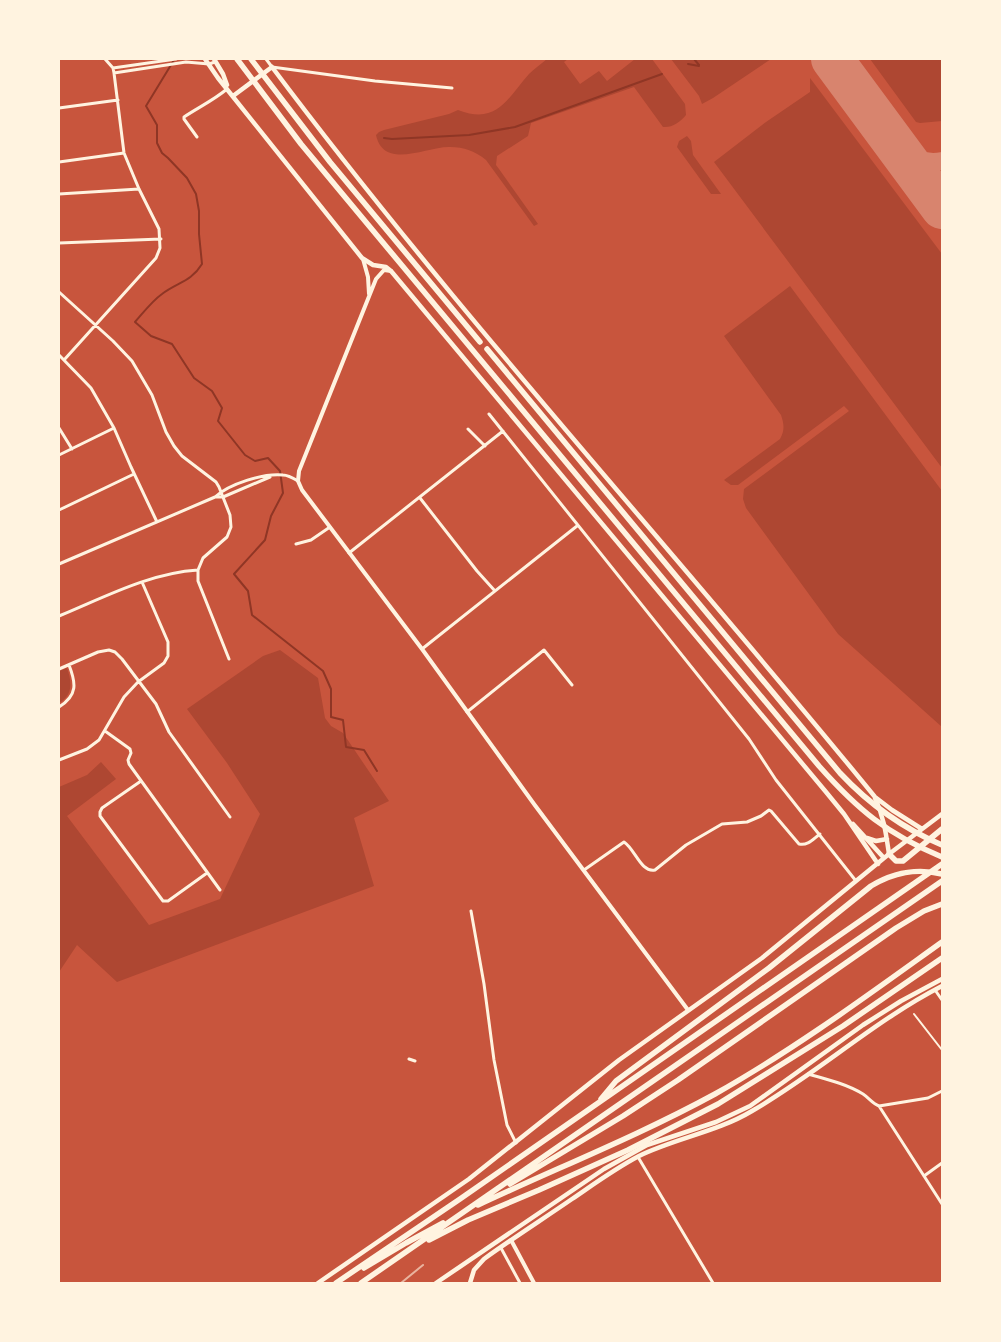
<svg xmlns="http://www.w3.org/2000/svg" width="1001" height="1342" font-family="'Varela Round',sans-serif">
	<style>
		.green { fill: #ae4732 }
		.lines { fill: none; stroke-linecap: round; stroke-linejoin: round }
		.stream { stroke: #8f3625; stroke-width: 2 }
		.taxiway { stroke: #d8846e; stroke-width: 18 }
		.runway { stroke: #d8846e; stroke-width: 42 }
		.service { stroke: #fff3e0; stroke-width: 2 }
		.minor { stroke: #fff3e0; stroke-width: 3 }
		.tertiary { stroke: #fff3e0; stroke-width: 4 }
		.secondary { stroke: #fff3e0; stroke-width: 4.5 }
		.motorway { stroke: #fff3e0; stroke-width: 5.5 }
		.rail { stroke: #e9b49f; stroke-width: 2 }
	</style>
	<rect width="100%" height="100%" fill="#c8553d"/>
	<!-- green -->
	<path class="green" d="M 547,59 L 568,59 L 564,62 L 580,84 L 599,71 L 607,81 L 635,59 L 652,59 L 685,104 L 686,115 C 680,122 672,128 663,127 L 634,87 L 531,123 L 528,136 L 497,156 L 496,165 L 499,169 L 538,224 L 534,226 L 486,160 C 475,151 464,147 450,147 C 427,146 384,171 376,135 L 379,132 L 384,130 L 449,114 L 458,110 C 497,125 506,100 529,74 C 534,69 541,64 547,59 Z
		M 671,59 L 771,59 L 713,98 L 702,104 L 699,96 Z
		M 870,59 L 942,59 L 942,121 L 920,123 L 916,122 Z
		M 810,78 L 942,254 L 942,468 L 714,162 L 766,122 L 810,92 Z
		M 687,136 L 691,141 L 693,155 L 721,194 L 711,194 L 677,147 L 679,141 Z
		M 790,286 L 942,491 L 942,727 L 838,634 L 746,508 L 743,499 L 744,489 L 849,411 L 844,406 L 738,485 L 731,485 L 724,480 L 780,439 C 785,430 784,424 781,415 L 724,336 Z
		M 280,650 L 318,678 L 325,718 L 331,726 L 343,733 L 389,801 L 354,818 L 374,886 L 117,982 L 77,945 L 59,972 L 59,787 L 87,775 L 101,762 L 116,779 L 67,816 L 149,925 L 220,899 L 260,814 L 227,763 L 187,709 L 263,656 Z
		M 67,668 C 72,682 73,695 59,703 L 59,671 Z"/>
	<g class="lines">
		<!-- stream -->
		<path class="stream" d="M 694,59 L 699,65
			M 174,60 L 146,106 L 157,125 L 157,143 L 162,153 L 168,158 L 187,178 L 196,194 L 199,211 L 199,234 L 202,264 C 191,282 178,282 162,294 C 152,301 143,313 135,322 L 151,336 L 172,344 L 194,378 L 212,391 L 222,408 L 218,421 L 245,455 L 255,461 L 268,458 L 280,471 L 283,493 L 271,516 L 265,540 L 234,574 L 248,591 L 252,615 L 323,671 L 331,689 L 331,717 L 343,720 L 346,747 L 364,750 L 377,771
			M 688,64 L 699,66
			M 384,138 L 392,139 L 469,135 L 515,127 L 662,74"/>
		<!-- taxiway -->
		<path class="taxiway" d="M 896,145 C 911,156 923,165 942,161
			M 942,187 L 942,193"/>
		<!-- runway -->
		<path class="runway" d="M 832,59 L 942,208"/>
		<!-- service -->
		<path class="service" d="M 914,1014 L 942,1050"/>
		<!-- minor -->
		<path class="minor" d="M 266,59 L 272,67 L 375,81 L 452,88
			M 113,68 L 176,59
			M 114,73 L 186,62 L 209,64 L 215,62
			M 59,108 L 118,100
			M 197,137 L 184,119 L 184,117 C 199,107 214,100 227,89
			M 59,162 L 124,153
			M 59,194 L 139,189
			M 59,243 L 161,239
			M 59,292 L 113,341 L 132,361 L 152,395 L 166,432 L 174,446 L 182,456 L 216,482 L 219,487 L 230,515 L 231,527 L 227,537 L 203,558 L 198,570 L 198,581 L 229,659
			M 59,355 L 91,388 L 114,428 L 131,467 L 157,522
			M 64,360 L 156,258 L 160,248 L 159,229 L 139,189 L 124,153 L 114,73 L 113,68 L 105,59
			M 489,414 L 749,739 L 776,780 L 856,881
			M 59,428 L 72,449
			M 468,429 L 485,446
			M 59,455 L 114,428
			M 215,497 L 223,497 L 270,477
			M 420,498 L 477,571 L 495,591
			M 59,510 L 134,474
			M 296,544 L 311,540 L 330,527
			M 349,553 L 503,431
			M 59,564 L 215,497 C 229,484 263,473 283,475 C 288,475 293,478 298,481
			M 59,616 C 103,598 149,573 198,570
			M 422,649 L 577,526
			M 59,669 L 98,652 L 109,650 L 115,652 L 122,659 L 156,704 L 169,732 L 230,817
			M 59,707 C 78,695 76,683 69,665
			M 467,712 L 544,650 L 572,685
			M 105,731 L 130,749 L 131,753 L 128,760 L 129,764 L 220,890
			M 59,760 L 87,749 L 99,740 L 124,697 L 138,682 L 164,663 L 168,656 L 168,642 L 142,582
			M 141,781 L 102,808 L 100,812 L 100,816 L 163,901 L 168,901 L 207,873
			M 584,870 L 624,842 C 635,849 641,873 655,870 L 686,845 L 722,824 L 747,822 L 761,816 L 769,810 L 771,811 L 799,844 C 808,846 813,839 820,834
			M 471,911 L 484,984 L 494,1060 L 507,1125 L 516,1143
			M 935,990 L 942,1000
			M 409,1059 L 415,1061
			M 808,1074 C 826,1079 847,1084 863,1094 C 869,1098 872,1103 879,1106 L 928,1098 L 942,1091
			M 879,1106 L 942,1204
			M 638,1157 L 713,1283
			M 924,1176 L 942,1163
			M 501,1248 L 520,1283"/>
		<!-- tertiary -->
		<path class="tertiary" d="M 363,259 L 368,277 L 369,294
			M 391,271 L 384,270 L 376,279 L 299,471 L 298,481 L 302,490 L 422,649 L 534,804 L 688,1010
			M 511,1240 L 534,1283"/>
		<!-- secondary -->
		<path class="secondary" d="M 205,59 L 218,78 L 362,258 L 373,265 L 386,267 L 391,271 L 826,792 L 844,814 L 878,864
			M 214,59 L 223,74 L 227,85
			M 233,96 L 272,67 C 461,319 676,552 875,797 L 892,810 L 922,829
			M 875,798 C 884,817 886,834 889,854
			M 853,824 L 884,858
			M 867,838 L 876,841 L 887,839
			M 318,1283 L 469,1179 L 619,1060 L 762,958 L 889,854 L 942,814
			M 436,1283 L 604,1169 L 647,1145 L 716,1122 L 750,1106 L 863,1025 L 901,1001 L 942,979
			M 470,1283 L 474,1270 L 484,1259 C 513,1238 543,1219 572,1199 C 594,1184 616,1168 639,1156 C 676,1138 717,1132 752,1111 C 818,1073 874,1021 942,986"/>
		<!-- motorway -->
		<path class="motorway" d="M 237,59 L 301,144 L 345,197 L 819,766 C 858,810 887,834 942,857
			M 251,59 L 330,162 L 480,342
			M 487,349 L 840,773 C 869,804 902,828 942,845
			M 889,854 L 896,861 L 903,861 L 942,829
			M 601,1099 L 616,1081 L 769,968 L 871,886 C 894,872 916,868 942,874
			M 510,1184 L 623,1116 L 678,1080 L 896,928 L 924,911 L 942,904
			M 478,1205 C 557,1168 638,1136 715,1094 C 795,1049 868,995 942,942
			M 429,1240 L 468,1220 L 539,1190 L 628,1150 L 718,1104 L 843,1026 L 942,958
			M 364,1268 L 406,1243 L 443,1223
			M 336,1283 L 460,1199 L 942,864
			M 361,1283 L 942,881"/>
		<!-- rail -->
		<path class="rail" d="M 401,1283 L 423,1265"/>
	</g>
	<!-- border -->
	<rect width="1001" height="1342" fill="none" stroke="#fff3e0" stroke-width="120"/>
</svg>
